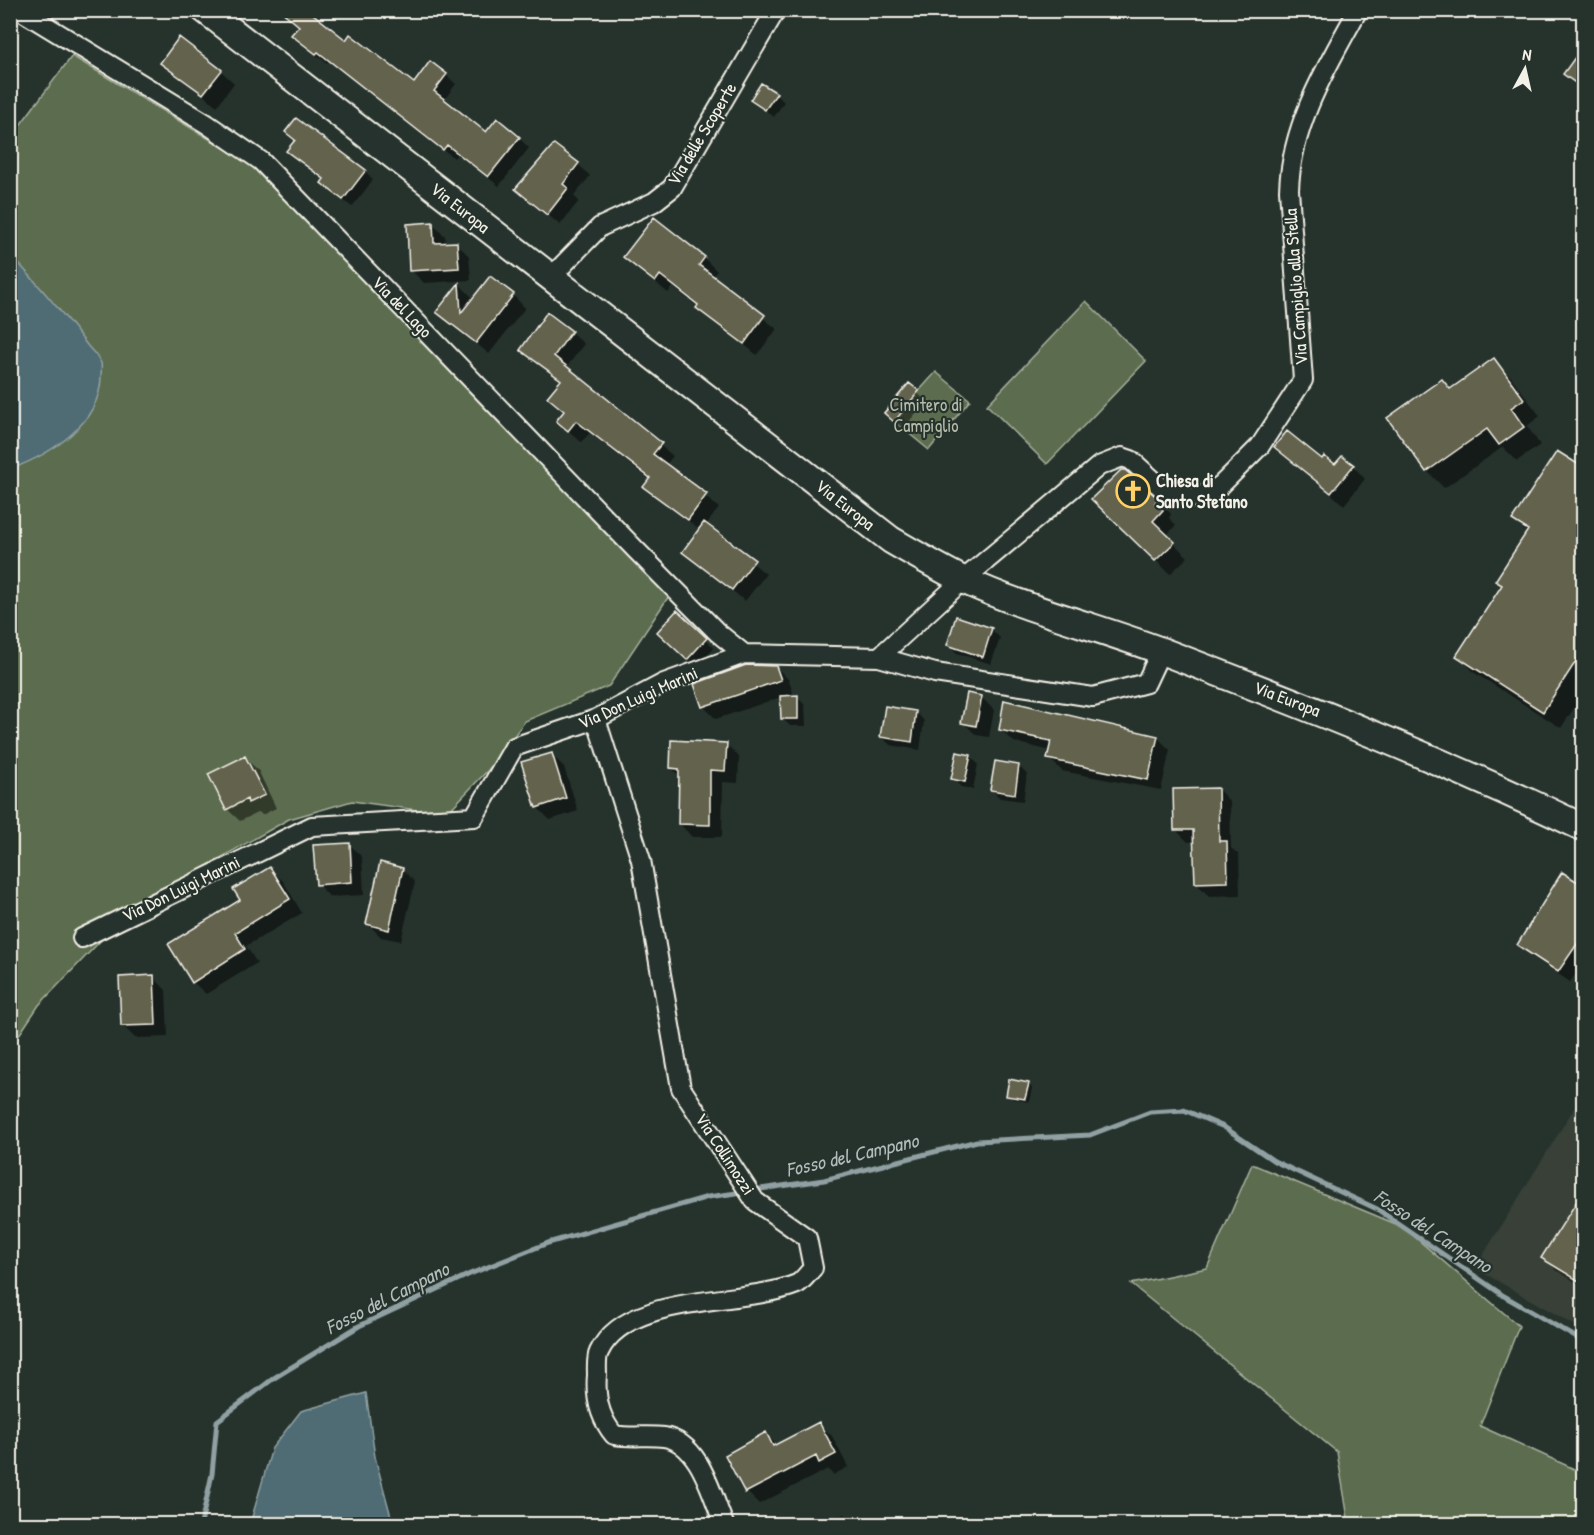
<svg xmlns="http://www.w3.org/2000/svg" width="1594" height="1535" font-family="'Patrick Hand',sans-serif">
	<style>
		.built { fill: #384137 }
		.green { fill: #5c6d50; stroke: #a8af9c; stroke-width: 1.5 }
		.water { fill: #4f6c75; stroke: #91a1a3; stroke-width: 1.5 }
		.shadow { fill: #0007 }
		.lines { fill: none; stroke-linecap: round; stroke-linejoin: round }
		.stream { stroke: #91a1a3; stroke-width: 5 }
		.building { fill: #63624e; stroke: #f4f1e8; stroke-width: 1.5 }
		.minor-casing { stroke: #f4f1e8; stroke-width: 22 }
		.secondary-casing { stroke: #f4f1e8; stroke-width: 30 }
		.minor { stroke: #26332d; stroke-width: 18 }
		.secondary { stroke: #26332d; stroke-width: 26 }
		.labels { text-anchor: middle; stroke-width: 4.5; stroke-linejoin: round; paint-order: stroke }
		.street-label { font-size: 18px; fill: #f4f1e8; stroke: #26332d }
		.park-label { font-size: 18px; fill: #b7bcab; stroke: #26332d }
		.poi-label { font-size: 18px; font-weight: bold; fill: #f4f1e8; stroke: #26332d; text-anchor: start }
		.water-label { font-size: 20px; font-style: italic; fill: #b2bcba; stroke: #26332d }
	</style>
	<rect width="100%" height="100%" fill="#26332d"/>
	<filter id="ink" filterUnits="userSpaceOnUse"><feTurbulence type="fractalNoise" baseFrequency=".0167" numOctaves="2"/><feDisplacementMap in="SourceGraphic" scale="12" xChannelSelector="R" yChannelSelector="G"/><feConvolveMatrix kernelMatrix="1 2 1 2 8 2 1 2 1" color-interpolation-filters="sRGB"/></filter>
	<g filter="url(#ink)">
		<!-- built -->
		<path class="built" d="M 1583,1094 L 1583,1330 L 1475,1268 Z"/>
		<!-- green -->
		<path class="green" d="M 72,56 L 249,163 L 669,596 L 609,686 L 525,721 L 490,768 L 446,814 L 352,801 L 289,819 L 132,908 L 39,1005 L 11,1047 L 11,137 Z
			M 1086,301 L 1146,361 L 1047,464 L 987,405 Z
			M 936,372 L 970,400 L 929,450 L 884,413 L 909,383 L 919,391 Z
			M 1252,1164 L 1403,1227 L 1519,1326 L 1480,1426 L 1583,1473 L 1583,1524 L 1349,1524 L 1337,1452 L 1131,1284 L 1207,1268 Z"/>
		<!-- water -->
		<path class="water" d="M 10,254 C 37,283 63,313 87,345 C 91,350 99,357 101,363 C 102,367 101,373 101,377 C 100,424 51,454 11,469 Z
			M 366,1393 L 375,1457 L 393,1524 L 250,1524 L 272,1448 L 301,1411 Z"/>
		<!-- shadow -->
		<path class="shadow" d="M 280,10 L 308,10 L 346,42 L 414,85 L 446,75 L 456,84 L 444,100 L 486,134 L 519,138 L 529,148 L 499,186 L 457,154 L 454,158 L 329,60 L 327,63 L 303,45 L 293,35 L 300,27 Z
			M 1584,48 L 1584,91 L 1565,74 Z
			M 162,62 L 221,71 L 234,83 L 217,106 Z
			M 776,94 L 784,102 L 774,117 L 752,99 Z
			M 287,132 L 365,171 L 373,180 L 352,207 L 331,191 L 323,183 L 325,181 L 288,151 L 296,141 Z
			M 578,164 L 590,176 L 574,196 L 579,201 L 560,225 L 517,189 Z
			M 655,219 L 704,258 L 717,271 L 712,277 L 777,329 L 757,355 L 673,287 L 668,293 L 625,257 Z
			M 432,224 L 445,236 L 446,244 L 457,244 L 469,256 L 471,280 L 424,283 L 411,270 Z
			M 460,285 L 472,297 L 472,302 L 513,295 L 525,308 L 489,354 L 438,312 Z
			M 571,332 L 584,344 L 566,368 L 673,456 L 666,465 L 719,508 L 706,525 L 766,574 L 745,601 L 684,552 L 700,530 L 645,487 L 650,480 L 590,433 L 581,442 L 558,421 L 565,413 L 549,397 L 562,382 L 522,350 Z
			M 1494,360 L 1511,377 L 1540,416 L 1527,426 L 1540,445 L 1517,461 L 1503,447 L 1444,488 L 1427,471 L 1451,390 Z
			M 909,385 L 926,401 L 903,429 L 894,421 Z
			M 1276,447 L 1335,466 L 1353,466 L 1365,479 L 1344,505 Z
			M 1584,469 L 1584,693 L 1561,728 L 1475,673 L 1458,656 L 1503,586 L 1497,580 L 1528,534 L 1514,520 Z
			M 1093,499 L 1157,499 L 1171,514 L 1169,518 L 1176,525 L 1166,536 L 1188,557 L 1170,574 Z
			M 677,612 L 714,648 L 696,667 L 667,640 Z
			M 957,618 L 992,630 L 1000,638 L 991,664 L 957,653 L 948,645 Z
			M 776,667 L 789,680 L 793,693 L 716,719 L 703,706 Z
			M 797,697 L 805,705 L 806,726 L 790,726 L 782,718 Z
			M 981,697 L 994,710 L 989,737 L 976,735 L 963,722 Z
			M 916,712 L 924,721 L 920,750 L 890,745 L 882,737 Z
			M 1001,730 L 1157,737 L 1170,750 L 1161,790 L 1062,771 L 1049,758 L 1051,751 L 1014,742 Z
			M 726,744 L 739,757 L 738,783 L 723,782 L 722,837 L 692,837 L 680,824 L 681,777 L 671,768 Z
			M 551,754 L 564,767 L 578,811 L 550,820 L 537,807 Z
			M 970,756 L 978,764 L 973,789 L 961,787 L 953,779 Z
			M 245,758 L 258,770 L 276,808 L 262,815 L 259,812 L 240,821 L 227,809 Z
			M 1018,766 L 1027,774 L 1023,801 L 1000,798 L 992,790 Z
			M 1218,789 L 1230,802 L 1231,848 L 1239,855 L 1240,895 L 1209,896 L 1196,883 L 1195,842 L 1188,842 L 1175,829 Z
			M 349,844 L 362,857 L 364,895 L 330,897 L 317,884 Z
			M 270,869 L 283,881 L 302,913 L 246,946 L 257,963 L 206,994 L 193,982 L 242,900 Z
			M 402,869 L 415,882 L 401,941 L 381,937 L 368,924 Z
			M 1584,887 L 1584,962 L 1570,982 L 1530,955 L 1519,945 Z
			M 153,977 L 166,990 L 168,1037 L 135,1038 L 122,1025 Z
			M 1028,1085 L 1032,1088 L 1029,1102 L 1012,1099 L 1008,1095 Z
			M 1584,1193 L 1584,1287 L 1556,1270 L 1543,1257 Z
			M 819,1424 L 832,1436 L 848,1467 L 833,1475 L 828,1469 L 759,1504 L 747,1492 L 766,1434 L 777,1445 Z
			M 845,1514 L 855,1524 L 830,1524 L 829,1520 Z"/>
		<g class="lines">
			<!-- stream -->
			<path class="stream" d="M 753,1190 L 824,1180 L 977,1141 L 1090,1135 L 1150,1112 L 1184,1110 L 1224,1127 L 1274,1161 L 1377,1209 L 1504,1296 L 1584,1342
				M 201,1524 L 212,1474 L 217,1421 L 274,1378 L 359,1326 L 470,1274 L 548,1243 L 708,1197 L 744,1192"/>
		</g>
		<!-- building -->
		<path class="building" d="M 280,10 L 308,10 L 346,40 L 350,34 L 414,83 L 430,61 L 447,74 L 434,91 L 486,132 L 497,118 L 520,137 L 488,177 L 447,145 L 443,150 L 318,52 L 316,54 L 291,35 L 299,26 Z
			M 179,37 L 222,70 L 203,94 L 160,63 Z
			M 1584,45 L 1584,89 L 1563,74 Z
			M 761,83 L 777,93 L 765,110 L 750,100 Z
			M 296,118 L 366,170 L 343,200 L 321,183 L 324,179 L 286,151 L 295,140 L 285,132 Z
			M 554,144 L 579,163 L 563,184 L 568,188 L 547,215 L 515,189 Z
			M 654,217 L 705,257 L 699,265 L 765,315 L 744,344 L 696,308 L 698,305 L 660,275 L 655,282 L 623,257 Z
			M 433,222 L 434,243 L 457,242 L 459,268 L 409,271 L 407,224 Z
			M 490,276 L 514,294 L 476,343 L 436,312 L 459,283 L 461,313 Z
			M 547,312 L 572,331 L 554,356 L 662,443 L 653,454 L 707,494 L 688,520 L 643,487 L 650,478 L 576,421 L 568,431 L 556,421 L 564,411 L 547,397 L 561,380 L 520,350 Z
			M 1494,358 L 1524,399 L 1511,408 L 1524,427 L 1499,445 L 1487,429 L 1426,472 L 1387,418 L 1442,379 L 1450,389 Z
			M 909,383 L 919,391 L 894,422 L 884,413 Z
			M 1287,431 L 1322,459 L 1324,456 L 1335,464 L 1342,456 L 1354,465 L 1331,493 L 1274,447 Z
			M 1557,451 L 1584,468 L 1584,649 L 1543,712 L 1456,656 L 1502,585 L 1495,581 L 1528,530 L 1512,520 Z
			M 1121,470 L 1125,470 L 1158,498 L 1155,503 L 1163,510 L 1153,521 L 1175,542 L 1155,561 L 1091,499 Z
			M 704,522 L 755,560 L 732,590 L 682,552 Z
			M 677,610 L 707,638 L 687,660 L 657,632 Z
			M 956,616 L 992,628 L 983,657 L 947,645 Z
			M 746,665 L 776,666 L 781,680 L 702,707 L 694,684 Z
			M 967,693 L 982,696 L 976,726 L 961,723 Z
			M 798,695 L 798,719 L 781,719 L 780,696 Z
			M 1004,700 L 1158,736 L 1148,780 L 1047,759 L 1051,741 L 999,730 Z
			M 885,706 L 916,711 L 912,742 L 880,737 Z
			M 671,740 L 727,743 L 725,771 L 710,770 L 710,825 L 678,824 L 679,769 L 670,768 Z
			M 957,752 L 971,755 L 965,782 L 951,779 Z
			M 552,753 L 566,798 L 536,808 L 521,762 Z
			M 245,756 L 265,795 L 248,803 L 247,799 L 226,810 L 208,774 Z
			M 995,761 L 1019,765 L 1015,794 L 990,790 Z
			M 1218,788 L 1219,841 L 1227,841 L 1228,882 L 1195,883 L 1193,830 L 1174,830 L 1173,789 Z
			M 350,843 L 352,882 L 316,885 L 313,845 Z
			M 380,862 L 403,868 L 389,930 L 366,924 Z
			M 270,867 L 290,899 L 235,933 L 245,949 L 192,983 L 168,944 L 240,900 L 233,889 Z
			M 1562,872 L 1584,886 L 1584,934 L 1558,972 L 1517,945 Z
			M 154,975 L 156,1025 L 121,1026 L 119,977 Z
			M 1009,1079 L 1029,1083 L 1025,1099 L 1006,1096 Z
			M 1584,1190 L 1584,1284 L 1541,1258 Z
			M 819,1422 L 836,1454 L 819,1463 L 816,1456 L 745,1493 L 725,1455 L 766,1432 L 773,1446 Z"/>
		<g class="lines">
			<defs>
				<path id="minor" d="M 20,10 L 207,124 L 261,161 L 636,550 L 717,632 L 744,654
					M 550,278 L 600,227 L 654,202 L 672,188 L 776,10
					M 879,657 L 963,580 L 1099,466 L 1122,457 L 1131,460 L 1162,488 L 1192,498 L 1209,493 L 1221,485 L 1260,446 L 1303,380 L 1289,190 C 1291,125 1327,66 1358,10
					M 596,719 L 641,860 L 681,1088 L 755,1201 L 807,1238 L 813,1268 C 808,1273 803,1281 797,1284 C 743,1306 627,1292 599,1352 C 596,1358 597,1368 597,1375 C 595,1397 599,1417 614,1435 C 631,1438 647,1435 664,1437 C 700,1442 712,1496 724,1524
					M 82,938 L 312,826 L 474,817 L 514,747 L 596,719 L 664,683 L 744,654 L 879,657 L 935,673 L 1093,697 L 1146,683 L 1161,651"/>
				<path id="secondary" d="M 205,10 L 891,540 C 915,554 939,568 963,580 C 1028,610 1098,627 1164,652 C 1306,706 1447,762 1584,828"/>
			</defs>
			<!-- minor casing -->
			<use href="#minor" class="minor-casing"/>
			<!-- secondary casing -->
			<use href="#secondary" class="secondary-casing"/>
			<!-- minor -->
			<use href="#minor" class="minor"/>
			<!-- secondary -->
			<use href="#secondary" class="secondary"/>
		</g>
	</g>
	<!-- icons -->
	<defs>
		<symbol id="church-ring" viewBox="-11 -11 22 22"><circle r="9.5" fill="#26332d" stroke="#ffd166" stroke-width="1.5"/><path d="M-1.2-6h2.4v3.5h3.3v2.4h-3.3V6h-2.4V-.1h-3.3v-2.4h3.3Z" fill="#ffd166"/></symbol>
	</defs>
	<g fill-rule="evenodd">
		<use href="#church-ring" x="1114" y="472" width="38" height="38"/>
	</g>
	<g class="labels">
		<!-- street labels -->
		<g class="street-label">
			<text transform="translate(702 134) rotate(-59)" y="6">Via delle Scoperte</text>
			<text transform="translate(460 208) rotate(38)" y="6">Via Europa</text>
			<text transform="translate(1296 287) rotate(-94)" y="6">Via Campiglio alla Stella</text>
			<text transform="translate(402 307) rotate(46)" y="6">Via del Lago</text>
			<text transform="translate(845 505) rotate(38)" y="6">Via Europa</text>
			<text transform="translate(638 698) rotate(-24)" y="6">Via Don Luigi Marini</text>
			<text transform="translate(1287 699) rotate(21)" y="6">Via Europa</text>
			<text transform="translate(181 889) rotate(-26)" y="6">Via Don Luigi Marini</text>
			<text transform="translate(725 1154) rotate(57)" y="6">Via Collimozzi</text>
		</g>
		<!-- park labels -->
		<g class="park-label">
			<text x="926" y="411">Cimitero di<tspan x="926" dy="21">Campiglio</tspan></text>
		</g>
		<!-- poi labels -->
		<g class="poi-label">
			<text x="1156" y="487">Chiesa di<tspan x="1156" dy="21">Santo Stefano</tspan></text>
		</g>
		<!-- water labels -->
		<g class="water-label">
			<text transform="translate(852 1155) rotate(-13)" y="7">Fosso del Campano</text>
			<text transform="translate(1433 1231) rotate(33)" y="7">Fosso del Campano</text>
			<text transform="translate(387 1298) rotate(-27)" y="7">Fosso del Campano</text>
		</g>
	</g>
	<!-- margin -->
	<rect width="1594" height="1535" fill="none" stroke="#26332d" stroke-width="36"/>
	<rect x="18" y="18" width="1558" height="1499" fill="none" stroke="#f4f1e8" stroke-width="2" filter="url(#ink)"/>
	<!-- north arrow -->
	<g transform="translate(1525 69) rotate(8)" stroke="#26332d" stroke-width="4.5" paint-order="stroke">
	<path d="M0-4.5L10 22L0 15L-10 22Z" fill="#f4f1e8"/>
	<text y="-9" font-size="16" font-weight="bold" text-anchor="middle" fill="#f4f1e8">N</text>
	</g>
</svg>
